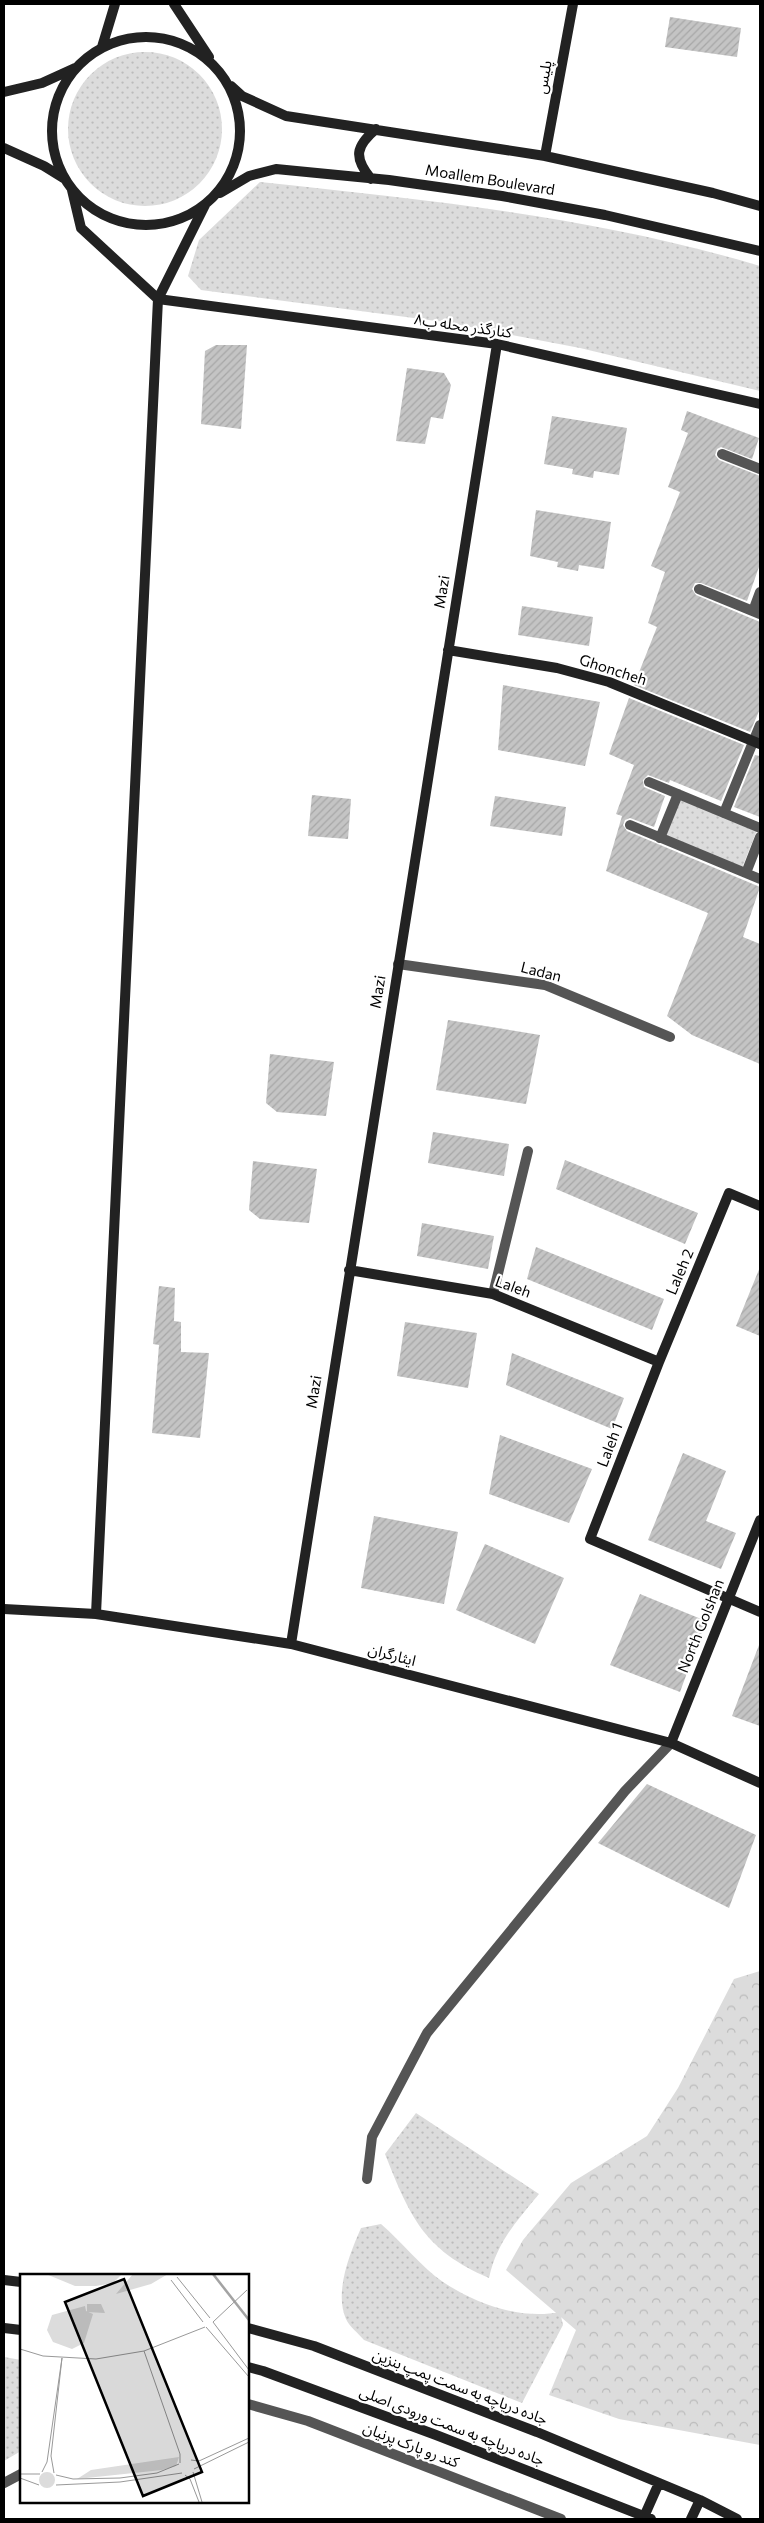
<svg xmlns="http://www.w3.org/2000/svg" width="764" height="2523" font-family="Commissioner,'Noto Sans Arabic',sans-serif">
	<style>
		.grass { fill: url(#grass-dots) }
		.forest { fill: url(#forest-crowns) }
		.building { fill: url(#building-hatch) }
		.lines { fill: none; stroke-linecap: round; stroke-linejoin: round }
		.street { stroke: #555; stroke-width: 10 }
		.secondary { stroke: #222; stroke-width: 10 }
		.labels { text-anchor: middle; stroke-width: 4.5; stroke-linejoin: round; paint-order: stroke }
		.street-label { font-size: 15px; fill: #000; stroke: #fff }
		.inset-river { fill: none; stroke: #a3a3a3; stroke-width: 2.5 }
		.inset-road { fill: none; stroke: #999; stroke-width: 1 }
		.view { fill: #000; fill-opacity: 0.15; stroke: #000; stroke-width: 2.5 }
		.inset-edge { fill: none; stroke: #000; stroke-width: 2.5 }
	</style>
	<defs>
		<pattern id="grass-dots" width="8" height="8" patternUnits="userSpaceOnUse" patternTransform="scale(1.25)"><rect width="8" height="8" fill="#dcdcdc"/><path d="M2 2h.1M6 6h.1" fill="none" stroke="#bbb" stroke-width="1.8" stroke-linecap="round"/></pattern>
		<pattern id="forest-crowns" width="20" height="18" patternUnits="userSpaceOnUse" patternTransform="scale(1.25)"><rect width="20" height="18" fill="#dcdcdc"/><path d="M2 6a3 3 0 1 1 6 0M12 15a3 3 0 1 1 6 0" fill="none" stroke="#bbb"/></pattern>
		<pattern id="building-hatch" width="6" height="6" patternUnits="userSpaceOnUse" patternTransform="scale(1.25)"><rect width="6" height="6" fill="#c4c4c4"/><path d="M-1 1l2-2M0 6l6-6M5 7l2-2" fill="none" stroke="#a7a7a7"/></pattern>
	</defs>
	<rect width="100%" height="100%" fill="#fff"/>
	<!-- grass -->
	<path class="grass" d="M68 129a77 77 0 1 1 154 0a77 77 0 1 1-154 0Z
		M 260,182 C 429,200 597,217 760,266 L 760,391 L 580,348 L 444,322 L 201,290 L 188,276 L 199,240 Z
		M 680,798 L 757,830 L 742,868 L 665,836 Z
		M 416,2113 L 539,2194 C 516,2222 497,2242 489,2278 C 424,2250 410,2217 385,2154 Z
		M 381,2224 C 402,2242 420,2266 443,2282 C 476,2304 521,2320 560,2312 L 563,2325 L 522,2403 L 364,2340 C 359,2334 349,2326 346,2319 C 334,2292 350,2253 361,2228 Z
		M 4,2357 L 21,2360 L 21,2451 L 4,2461 Z"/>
	<!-- forest -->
	<path class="forest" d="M 760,1971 L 760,2445 L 619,2419 L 549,2395 L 576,2330 L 506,2270 L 523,2240 L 571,2183 L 647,2136 L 678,2088 L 734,1979 Z"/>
	<!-- building -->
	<path class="building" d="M 670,17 L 741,28 L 737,57 L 665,47 Z
		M 216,345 L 247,345 L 241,429 L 201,424 L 205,351 Z
		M 407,368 L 444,373 L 451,385 L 443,419 L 431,417 L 425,444 L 396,441 Z
		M 687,411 L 759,438 L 752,459 L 721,447 L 717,449 L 715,455 L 719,460 L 760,476 L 760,564 L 747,601 L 701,583 L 695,583 L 692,589 L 696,595 L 760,622 L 760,709 L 750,732 L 634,685 L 657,627 L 648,623 L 665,572 L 651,566 L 680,492 L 668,487 L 688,433 L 681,430 Z
		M 552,416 L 627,428 L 619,475 L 594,471 L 593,478 L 572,474 L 573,469 L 544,464 Z
		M 536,510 L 611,522 L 604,569 L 579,565 L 578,571 L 557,567 L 558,562 L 530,556 Z
		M 522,606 L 593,617 L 589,646 L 518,635 Z
		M 503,685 L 600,702 L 585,766 L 498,750 Z
		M 629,698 L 744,745 L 721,801 L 670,780 L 669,783 L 648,775 L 643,780 L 644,787 L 665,796 L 654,827 L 630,818 L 625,820 L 623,825 L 627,831 L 760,887 L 743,937 L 760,944 L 760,1064 L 692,1035 L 667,1016 L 708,913 L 606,871 L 622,816 L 616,814 L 634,765 L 609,754 Z
		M 755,755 L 760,756 L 760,817 L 734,807 Z
		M 312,795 L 351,799 L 348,839 L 308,836 Z
		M 495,796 L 566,807 L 562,836 L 490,826 Z
		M 448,1020 L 540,1035 L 526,1104 L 436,1090 Z
		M 270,1054 L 334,1062 L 326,1116 L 277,1112 L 266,1103 Z
		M 433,1132 L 509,1144 L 504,1176 L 428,1163 Z
		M 565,1160 L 698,1213 L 685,1244 L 556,1189 Z
		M 253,1161 L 317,1169 L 309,1223 L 260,1219 L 249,1210 Z
		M 422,1223 L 494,1236 L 488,1269 L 417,1256 Z
		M 536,1247 L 664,1299 L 652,1330 L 527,1279 Z
		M 760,1267 L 760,1336 L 736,1326 Z
		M 159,1286 L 175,1288 L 174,1321 L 181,1322 L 181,1352 L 209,1353 L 200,1438 L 152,1433 L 159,1345 L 153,1344 Z
		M 405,1322 L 477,1333 L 468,1388 L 397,1376 Z
		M 512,1353 L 624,1398 L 612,1429 L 506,1385 Z
		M 500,1435 L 592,1469 L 569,1523 L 489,1494 Z
		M 683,1453 L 726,1471 L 706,1521 L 736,1533 L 721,1569 L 648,1540 Z
		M 374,1516 L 458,1532 L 444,1604 L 361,1588 Z
		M 485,1544 L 564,1578 L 535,1644 L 456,1610 Z
		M 640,1594 L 706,1621 L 680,1692 L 610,1665 Z
		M 759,1645 L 760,1646 L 760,1726 L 732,1716 Z
		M 647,1784 L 756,1835 L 729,1908 L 598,1843 Z"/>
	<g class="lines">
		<!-- street -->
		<path class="street" d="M 722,454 L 760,469
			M 699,589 L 760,614
			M 753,611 L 760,592
			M 649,782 L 760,828
			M 724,813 L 760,725
			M 630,825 L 760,879
			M 660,838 L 678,794
			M 746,873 L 760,837
			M 398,964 L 545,985 L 670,1037
			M 493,1294 L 528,1151
			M 367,2179 L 372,2137 L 427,2033 L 625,1791 L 671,1743
			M 248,2404 L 308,2421 L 561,2519
			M 4,2483 L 21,2474"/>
		<!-- secondary -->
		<path class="secondary" d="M 174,4 L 209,57
			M52 131a94 94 0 1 1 188 0a94 94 0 1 1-188 0Z
			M 102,47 L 115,4
			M 231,86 L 242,96 L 286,116 L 545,156 L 713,193 L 760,206
			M 4,92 L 42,83 L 75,68
			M 4,148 L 44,166 L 65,179
			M 545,156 L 573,4
			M 371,179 C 353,157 356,146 376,129
			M 72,190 L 81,228 L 158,299
			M 220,193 L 249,176 L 276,169 L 389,180 L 502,196 L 605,215 L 760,251
			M 158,299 L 497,344 L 760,404
			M 448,650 L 557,668 L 609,682 L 760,744
			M 760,1206 L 729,1193 L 659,1362 L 590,1539 L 760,1612
			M 349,1270 L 493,1294 L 659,1362
			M 4,1609 L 96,1614 L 291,1644 L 671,1743 L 760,1783
			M 96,1614 L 158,299 L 205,205
			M 291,1644 L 497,344
			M 671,1743 L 760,1520
			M 4,2280 L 21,2282
			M 4,2328 L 21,2330
			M 248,2328 L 314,2346 L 537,2432 L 700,2500 L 737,2519
			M 248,2367 L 263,2371 L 436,2435 L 651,2519
			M 643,2519 L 659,2483
			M 691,2519 L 700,2500"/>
	</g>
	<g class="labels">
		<!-- street labels -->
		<g class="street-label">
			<text transform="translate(544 77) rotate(-80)" y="5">پلیس</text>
			<text transform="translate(490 180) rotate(9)" y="5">Moallem Boulevard</text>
			<text transform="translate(463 326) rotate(8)" y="5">کنارگذر محله ب۸</text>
			<text transform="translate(442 592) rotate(-81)" y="5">Mazi</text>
			<text transform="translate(613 670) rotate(18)" y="5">Ghoncheh</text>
			<text transform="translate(541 972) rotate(14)" y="5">Ladan</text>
			<text transform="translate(378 992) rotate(-81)" y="5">Mazi</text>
			<text transform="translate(680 1272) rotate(-67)" y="5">Laleh 2</text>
			<text transform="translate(513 1287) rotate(20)" y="5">Laleh</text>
			<text transform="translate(314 1392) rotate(-81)" y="5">Mazi</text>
			<text transform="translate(610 1445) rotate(-69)" y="5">Laleh 1</text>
			<text transform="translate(701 1626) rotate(-68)" y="5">North Golshan</text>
			<text transform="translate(392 1655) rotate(15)" y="5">ایثارگران</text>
			<text transform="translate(460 2387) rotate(21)" y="5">جاده دریاچه به سمت پمپ بنزین</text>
			<text transform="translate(452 2426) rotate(21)" y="5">جاده دریاچه به سمت ورودی اصلی</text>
			<text transform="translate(411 2445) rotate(21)" y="5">کند رو پارک پرنیان</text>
		</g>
	</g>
	<!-- overview -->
	<g transform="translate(20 2274)">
		<rect width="229" height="229" fill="#fff"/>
		<path d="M 113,0 L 148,0 L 131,10 L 96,20 ZM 67,30 L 81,30 L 85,39 L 67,38 ZM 159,183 L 156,192 L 142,196 L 57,205 L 71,196 ZM19 206a8 8 0 1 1 16 0a8 8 0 1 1-16 0Z" fill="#dcdcdc"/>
		<path d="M 26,0 L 102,0 L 93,9 L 76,12 L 55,12 ZM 65,32 L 66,37 L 73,40 L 64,69 L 52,75 L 33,68 L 27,56 L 32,41 Z" fill="#dcdcdc"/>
		<path class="inset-river" d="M 193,0 L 229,46"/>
		<path class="inset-road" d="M 157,3 L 190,44M 151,6 L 183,48M 193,48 L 229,96M 193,48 L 227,16M 186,53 L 229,103M 0,75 L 23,82 L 76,85 L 124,77 L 185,53M 124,77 L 160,180 L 160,189M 171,186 L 179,187 L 229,164M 174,195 L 229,168M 22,198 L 27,188 L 42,84M 173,198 L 182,228M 34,199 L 31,182 L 42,84M 0,200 L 20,200M 36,201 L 53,205 L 100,204 L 137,199 L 159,190M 165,201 L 170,205 L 179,228M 0,204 L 19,211M 36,211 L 100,208 L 162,199"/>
		<path class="view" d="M 104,5 L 182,198 L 123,222 L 45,28 Z"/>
		<rect width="229" height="229" class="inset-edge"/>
	</g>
	<!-- border -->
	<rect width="764" height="2523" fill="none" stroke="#000000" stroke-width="10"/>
</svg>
